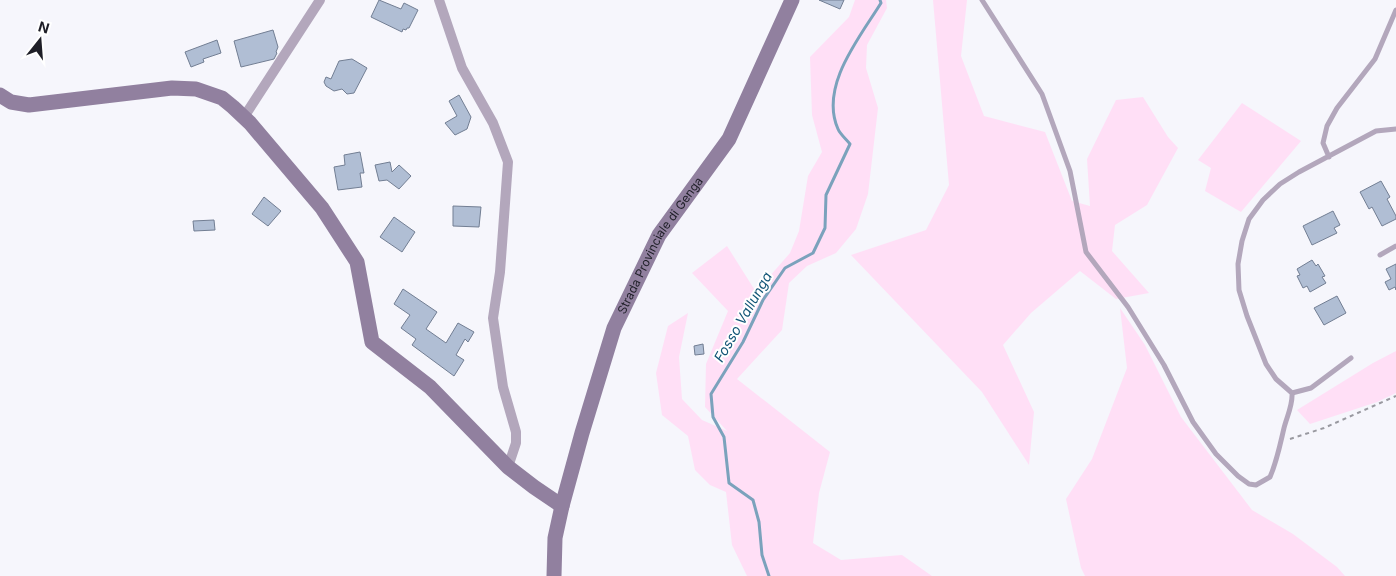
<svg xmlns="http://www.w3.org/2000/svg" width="1396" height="576" font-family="Inter,sans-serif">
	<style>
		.green { fill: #ffdff6 }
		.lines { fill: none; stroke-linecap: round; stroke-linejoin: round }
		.stream { stroke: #7ba2bc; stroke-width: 3 }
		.building { fill: #b0bed4; stroke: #727e93 }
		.path { stroke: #9999a0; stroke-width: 2; stroke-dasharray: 4 4; stroke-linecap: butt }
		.lane { stroke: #b3a7bc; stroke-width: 5 }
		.street { stroke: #b3a7bc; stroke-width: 10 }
		.secondary { stroke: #91809f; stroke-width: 15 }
		.labels { text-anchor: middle; stroke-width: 4; stroke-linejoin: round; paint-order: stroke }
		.street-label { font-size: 12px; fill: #1e1e27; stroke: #fff }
		.water-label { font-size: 14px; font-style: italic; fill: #135677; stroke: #fff }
	</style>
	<rect width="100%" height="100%" fill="#f6f6fc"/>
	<!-- green -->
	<path class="green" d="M 855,0 L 886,0 L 887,8 L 867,45 L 866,68 L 878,108 L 868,194 L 856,229 L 836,253 L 807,266 L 789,283 L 782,330 L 737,379 L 830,452 L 819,493 L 813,543 L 841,560 L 902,555 L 932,576 L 747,576 L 732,545 L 726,492 L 710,485 L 695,470 L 688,436 L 662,415 L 656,373 L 668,326 L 688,313 L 679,357 L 682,399 L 702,420 L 727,431 L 705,407 L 706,364 L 728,311 L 692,273 L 727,246 L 756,292 L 790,253 L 799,231 L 808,176 L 822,152 L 812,115 L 810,57 L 849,17 Z
		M 933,0 L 967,0 L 961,56 L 984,116 L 1045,132 L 1072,201 L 1090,206 L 1087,159 L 1116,100 L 1143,97 L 1168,137 L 1178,148 L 1147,205 L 1115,225 L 1112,251 L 1149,293 L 1116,299 L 1080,271 L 1031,313 L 1003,345 L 1034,412 L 1029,465 L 982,392 L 851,255 L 926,230 L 949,185 Z
		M 1242,103 L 1301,141 L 1241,212 L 1205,191 L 1211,168 L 1198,160 Z
		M 1120,308 L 1145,345 L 1181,417 L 1252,510 L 1293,534 L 1337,567 L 1345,576 L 1085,576 L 1081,568 L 1066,499 L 1092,459 L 1127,368 Z
		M 1396,351 L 1396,393 L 1377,402 L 1310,424 L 1297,410 L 1373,363 Z"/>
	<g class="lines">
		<!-- stream -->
		<path class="stream" d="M 769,576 L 762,555 L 759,522 L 753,500 L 729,483 L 724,437 L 713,417 L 711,394 L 743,342 L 763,300 L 785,268 L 813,253 L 825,228 L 826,195 L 850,144 C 846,139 840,134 838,129 C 819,86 860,37 881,3 L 880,0"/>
	</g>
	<!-- building -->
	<path class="building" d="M 379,0 L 401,9 L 404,3 L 418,10 L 409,28 L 407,28 L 406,30 L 403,29 L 402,32 L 371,17 Z
		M 819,0 L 844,0 L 840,9 Z
		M 273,30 L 278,47 L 276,52 L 277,53 L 274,59 L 241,67 L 234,41 Z
		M 217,40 L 221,53 L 203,59 L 204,62 L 191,67 L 185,52 Z
		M 352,59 L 367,68 L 354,93 L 347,94 L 342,89 L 334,91 L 326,86 L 324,82 L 326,77 L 331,79 L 339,61 Z
		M 459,95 L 471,117 L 467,129 L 455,135 L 445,123 L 457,116 L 449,101 Z
		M 360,152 L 364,173 L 360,173 L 362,187 L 338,190 L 334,167 L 345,165 L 344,155 Z
		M 390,162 L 392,172 L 399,165 L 411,176 L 399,189 L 387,180 L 379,181 L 375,165 Z
		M 1381,181 L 1390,197 L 1387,199 L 1396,216 L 1396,219 L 1382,226 L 1372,207 L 1369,209 L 1360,192 Z
		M 264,197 L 281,211 L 268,226 L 252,214 Z
		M 453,206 L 481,207 L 479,227 L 453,226 Z
		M 1333,211 L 1340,225 L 1334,228 L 1337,233 L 1312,245 L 1303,226 Z
		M 394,217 L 415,232 L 402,252 L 380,237 Z
		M 214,220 L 215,230 L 194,231 L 193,221 Z
		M 1312,260 L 1316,266 L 1318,264 L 1325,276 L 1322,277 L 1326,283 L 1310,292 L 1307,286 L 1303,288 L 1297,276 L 1300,275 L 1297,269 Z
		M 1396,264 L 1396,290 L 1395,287 L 1389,290 L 1385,282 L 1391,279 L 1386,269 Z
		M 403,289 L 437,312 L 426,329 L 446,343 L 458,323 L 474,332 L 468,342 L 465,339 L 456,355 L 464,360 L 454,376 L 412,345 L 416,339 L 401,328 L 410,315 L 394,304 Z
		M 1337,296 L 1346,313 L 1324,325 L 1314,308 Z
		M 703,344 L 704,354 L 695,355 L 694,346 Z"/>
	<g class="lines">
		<!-- path -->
		<path class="path" d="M 1290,439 L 1324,428 L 1396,396"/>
		<!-- lane -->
		<path class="lane" d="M 982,0 L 1042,94 L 1070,171 L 1086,252 L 1128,307 L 1164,365 L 1193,422 L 1216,454 L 1238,476 L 1249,484 L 1256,485 L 1270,477 C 1277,461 1280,445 1284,428 C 1287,416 1293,405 1292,393 L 1276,379 L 1266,364 L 1247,316 L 1239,290 L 1238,264 L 1242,241 L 1249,219 L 1263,200 L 1280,184 L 1299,172 L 1376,131 L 1396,129
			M 1329,157 L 1323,143 L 1327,126 L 1337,108 L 1375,59 L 1396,10
			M 1380,255 L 1396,246
			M 1292,393 L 1311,388 L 1351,358"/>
		<!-- street -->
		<path class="street" d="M 439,0 L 462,68 L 493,123 L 508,162 L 500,272 L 493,318 L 503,387 L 516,432 L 516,443 L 508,467
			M 244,117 L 320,0"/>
		<!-- secondary -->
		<g class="secondary">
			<path d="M 0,95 L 11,102 L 29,105 L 172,88 L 196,89 L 222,98 L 233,107 L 250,123 L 322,208 L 357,262 L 372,342 L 430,387 L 508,467 L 534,487 L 562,506"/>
			<path id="s1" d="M 554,576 L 555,538 L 562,506 L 582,433 L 614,328 L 659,235 L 729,139 L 792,0"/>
		</g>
	</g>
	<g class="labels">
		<!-- street labels -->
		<g class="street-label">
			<text dy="4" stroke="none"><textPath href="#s1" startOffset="351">Strada Provinciale di Genga</textPath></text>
		</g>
		<!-- water labels -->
		<g class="water-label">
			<text transform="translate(743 317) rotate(-60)" y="5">Fosso Vallunga</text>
		</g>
	</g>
	<!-- north arrow -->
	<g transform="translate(40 40) rotate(17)" stroke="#ffffff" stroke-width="4" paint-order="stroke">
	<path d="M0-4L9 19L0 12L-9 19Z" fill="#1e1e27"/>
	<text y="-8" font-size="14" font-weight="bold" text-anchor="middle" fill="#1e1e27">N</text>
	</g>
</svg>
